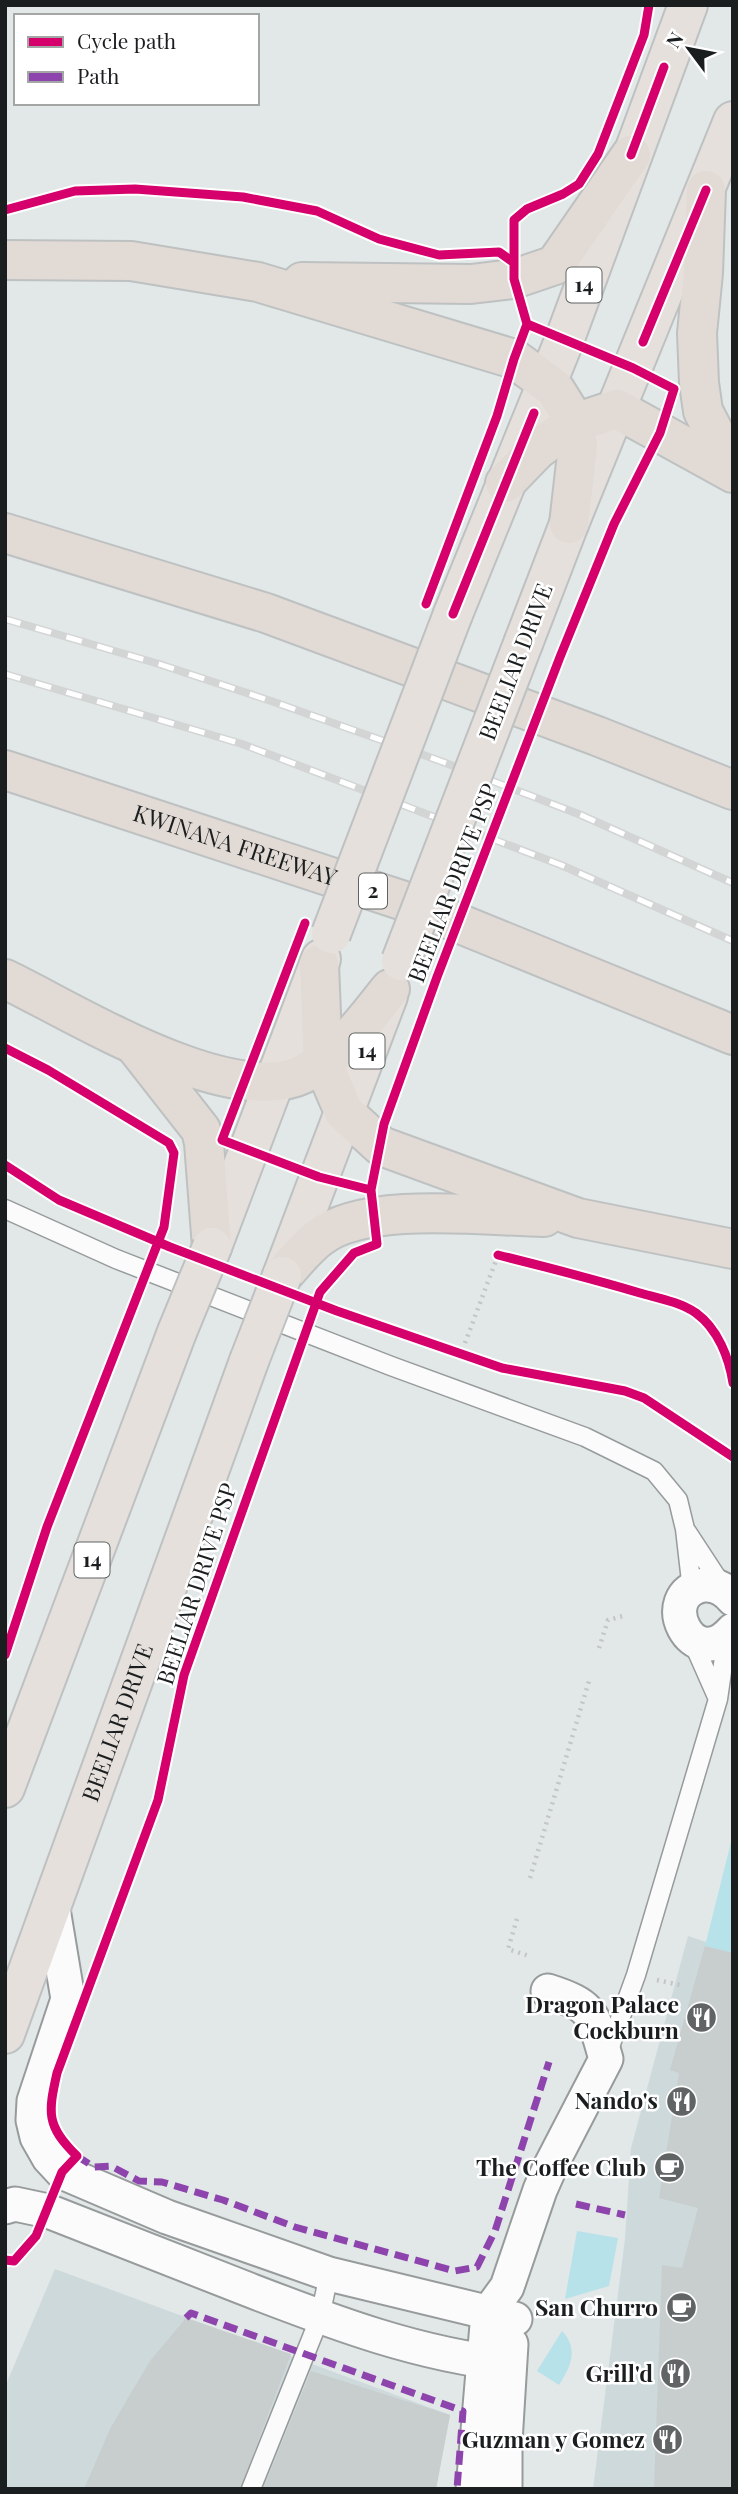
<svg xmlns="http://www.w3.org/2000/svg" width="738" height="2494" font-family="'Playfair Display',serif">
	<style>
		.built { fill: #cdd9db }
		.green { fill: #b7e2ea }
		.building { fill: #c8cdcd }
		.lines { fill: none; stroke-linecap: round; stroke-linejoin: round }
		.service-casing { stroke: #979b9c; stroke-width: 21 }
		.minor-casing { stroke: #979b9c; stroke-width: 37 }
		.trunk-casing { stroke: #bec1c2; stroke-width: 42 }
		.motorway-casing { stroke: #bec1c2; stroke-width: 42 }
		.path { stroke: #c4c5c5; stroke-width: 4.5; stroke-dasharray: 2 5; stroke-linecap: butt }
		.service { stroke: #fbfbfc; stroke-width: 18 }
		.minor { stroke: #fbfbfc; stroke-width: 33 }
		.trunk { stroke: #e6e0dc; stroke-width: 38 }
		.motorway { stroke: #e2dad4; stroke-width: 38 }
		.rail-casing { stroke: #d3d4d4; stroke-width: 8 }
		.rail { stroke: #fff; stroke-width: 5; stroke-dasharray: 16; stroke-linecap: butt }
		.trunk-bridge-casing { stroke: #bec1c2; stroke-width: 42; stroke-linecap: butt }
		.trunk-bridge { stroke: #e6e0dc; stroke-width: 38 }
		.quiet { stroke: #8e44ad; stroke-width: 7; stroke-dasharray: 14 7; stroke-linecap: butt }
		.cycleway-casing { stroke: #fff; stroke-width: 13 }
		.cycleway { stroke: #d6006c; stroke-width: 9 }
		.labels { text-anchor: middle; stroke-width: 5; stroke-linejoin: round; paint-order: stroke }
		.shield { fill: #fff; stroke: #5f6262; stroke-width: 2 }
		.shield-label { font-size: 21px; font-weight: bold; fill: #1b1e1f }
		.street-label { font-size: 23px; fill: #1b1e1f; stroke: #fff }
		.poi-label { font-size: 23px; font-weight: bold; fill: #1b1e1f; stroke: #fff; text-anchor: end }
	</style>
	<rect width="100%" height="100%" fill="#e2e7e8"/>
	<!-- built -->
	<path class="built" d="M 688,1936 L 733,1951 L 733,2489 L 593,2489 L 625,2239 L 631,2148 Z
		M 55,2269 L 450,2415 L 436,2489 L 5,2489 L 5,2387 Z"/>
	<!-- green -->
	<path class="green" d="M 733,1834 L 733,1953 L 705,1946 Z
		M 577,2231 L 618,2238 L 609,2286 L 565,2299 Z
		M 562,2331 C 579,2349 571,2366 559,2385 L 537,2371 Z"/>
	<!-- building -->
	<path class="building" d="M 705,1946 L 733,1953 L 733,2489 L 654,2489 L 662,2265 L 682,2268 L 698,2208 L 659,2198 L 679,2073 L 670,2070 Z
		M 186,2318 L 291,2354 L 240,2489 L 84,2489 L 110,2429 L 132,2391 L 150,2361 Z
		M 311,2371 L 450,2415 L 436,2489 L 263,2489 Z"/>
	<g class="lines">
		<defs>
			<path id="service" d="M 5,1209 L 116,1259 L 391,1366 L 585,1437 L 654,1471 L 678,1500 L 685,1529 L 692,1590
				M 687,1532 L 723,1587
				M 691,1638 L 718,1699
				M 608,2052 L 636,1975 L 718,1699 L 727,1637
				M 251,2489 L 320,2317 L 329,2274"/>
			<path id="minor" d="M 733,1599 C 725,1589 716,1584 704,1585 C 653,1593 692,1677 733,1630
				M 52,1903 L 68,1999 L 34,2101 L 33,2120 L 37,2137 L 49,2158 L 62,2172 L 167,2217 L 329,2274 L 515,2319
				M 5,2207 L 15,2204 L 48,2211 C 116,2238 184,2265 252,2291 C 335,2323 420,2355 509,2364
				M 473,2489 L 488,2313 L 507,2287 L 540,2190 L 551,2165 L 606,2059 C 593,2015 595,2006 548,1991
				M 505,2489 L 505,2442 L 511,2344"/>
			<g id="trunk">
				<path d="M 453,614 L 564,341 L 688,5"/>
				<path d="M 524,641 L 569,524 L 733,121"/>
				<path d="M 212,1247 L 321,959"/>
				<path d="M 282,1276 L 388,996"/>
				<path d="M 5,1788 L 177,1332"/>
				<path id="s1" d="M 5,2034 L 249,1361"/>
			</g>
			<g id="motorway">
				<path d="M 706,190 L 703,273 L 697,333 L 699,383 L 703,411 L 733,469"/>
				<path d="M 5,260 L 131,261 L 258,282 L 514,359 L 554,388 L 569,412 L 578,446 L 569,524"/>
				<path d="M 302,282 L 471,284 L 514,279 L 555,265 L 631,155"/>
				<path d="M 505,483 L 537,450 L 572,424 L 617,409 L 733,473"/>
				<path d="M 5,533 L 266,613 L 597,736 L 733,790"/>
				<path id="s2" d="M 5,770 L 404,901 L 733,1035"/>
				<path d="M 319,964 L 323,1063 L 344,1112 L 381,1146 L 578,1218 L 733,1249"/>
				<path d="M 5,979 C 74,1012 229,1110 303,1074 C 340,1056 365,1020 390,989"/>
				<path d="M 136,1047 L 201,1130 L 204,1143 L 212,1247"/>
				<path d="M 282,1276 C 294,1263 306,1247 320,1237 C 366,1201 486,1216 544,1217"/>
			</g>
		</defs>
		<!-- service casing -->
		<use href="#service" class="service-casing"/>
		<!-- minor casing -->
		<use href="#minor" class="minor-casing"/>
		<!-- trunk casing -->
		<use href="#trunk" class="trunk-casing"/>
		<!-- motorway casing -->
		<use href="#motorway" class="motorway-casing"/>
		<!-- path -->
		<path class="path" d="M 465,1343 L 498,1255
			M 599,1648 L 608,1620 L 627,1615
			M 530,1878 L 589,1681
			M 517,1919 L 508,1949 L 529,1956
			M 657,1980 L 684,1986"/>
		<!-- service -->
		<use href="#service" class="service"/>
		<!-- minor -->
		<use href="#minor" class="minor"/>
		<!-- trunk -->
		<use href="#trunk" class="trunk"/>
		<!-- motorway -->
		<use href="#motorway" class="motorway"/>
		<defs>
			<path id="rail" d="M 5,619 L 159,664 L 274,702 L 443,762 L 581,815 L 733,883
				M 5,674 L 242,744 L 561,865 L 733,941"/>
		</defs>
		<!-- rail casing -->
		<use href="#rail" class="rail-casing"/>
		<!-- rail -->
		<use href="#rail" class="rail"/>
		<defs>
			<path id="trunk-bridge" d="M 331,934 L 453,614
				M 401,961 L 524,641
				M 177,1332 L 212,1247
				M 249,1361 L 282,1276"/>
		</defs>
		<!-- trunk-bridge casing -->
		<use href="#trunk-bridge" class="trunk-bridge-casing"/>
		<!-- trunk-bridge -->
		<use href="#trunk-bridge" class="trunk-bridge"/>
		<!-- quiet -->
		<path class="quiet" d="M 77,2156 L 94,2167 L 111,2166 L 139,2181 L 162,2182 L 223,2200 L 295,2227 L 455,2271 L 477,2267 L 495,2231 L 549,2062
			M 576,2204 L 625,2215
			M 186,2318 L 191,2313 L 463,2411 L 457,2489"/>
		<defs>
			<path id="cycleway" d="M 631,155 L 664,67
				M 5,210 L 75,191 L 135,189 L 243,197 L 317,211 L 379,239 L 439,255 L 499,252 L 513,262
				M 643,342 L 706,190
				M 426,604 L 497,416 L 514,359 L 527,324 L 514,279 L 514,220 L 527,209 L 563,194 L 579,184 L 598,154 L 644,35 L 649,5
				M 453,614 L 534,413
				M 305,923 L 222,1140 L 319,1177 L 371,1190
				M 5,1048 L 48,1070 L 169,1143 L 174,1153 L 164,1227 L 47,1527 L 5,1655
				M 5,1165 L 59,1200 L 170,1247 L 337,1311 L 502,1368 L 625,1391 L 644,1398 L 733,1457
				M 498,1255 C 546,1267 593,1279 640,1293 C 658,1298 680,1302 696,1313 C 718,1329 729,1358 733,1383
				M 5,2260 L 14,2261 L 36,2236 L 62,2172 L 77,2156 C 46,2126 48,2113 57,2073 L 158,1800 L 184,1675 L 320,1292 L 354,1253 L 377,1244 L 371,1190 L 384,1124 L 437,977 L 560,657 L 614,524 L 660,433 L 674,389 L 633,368 L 527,324"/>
		</defs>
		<!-- cycleway casing -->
		<use href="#cycleway" class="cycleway-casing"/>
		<!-- cycleway -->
		<use href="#cycleway" class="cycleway"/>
	</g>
	<!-- icons -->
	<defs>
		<symbol id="restaurant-disc" viewBox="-11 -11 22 22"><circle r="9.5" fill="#616465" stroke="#fff"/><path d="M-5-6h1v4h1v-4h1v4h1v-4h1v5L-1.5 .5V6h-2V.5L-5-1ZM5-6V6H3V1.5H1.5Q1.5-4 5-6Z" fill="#fff"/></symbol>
		<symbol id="cafe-disc" viewBox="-11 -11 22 22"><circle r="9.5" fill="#616465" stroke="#fff"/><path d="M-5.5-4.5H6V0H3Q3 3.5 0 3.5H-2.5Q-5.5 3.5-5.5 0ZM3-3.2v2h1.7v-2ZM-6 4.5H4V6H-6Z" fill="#fff"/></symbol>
	</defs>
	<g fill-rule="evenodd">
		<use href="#restaurant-disc" x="684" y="2000" width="35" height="35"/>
		<use href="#restaurant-disc" x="664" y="2084" width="35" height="35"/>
		<use href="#cafe-disc" x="652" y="2150" width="35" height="35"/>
		<use href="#cafe-disc" x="664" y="2290" width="35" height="35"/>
		<use href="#restaurant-disc" x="658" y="2356" width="35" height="35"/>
		<use href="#restaurant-disc" x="650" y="2422" width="35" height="35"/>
	</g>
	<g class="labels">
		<!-- shield labels -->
		<g class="shield">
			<rect x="566.5" y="267.5" width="35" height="35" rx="5"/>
			<rect x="359" y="873.5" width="28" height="35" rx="5"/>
			<rect x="349.5" y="1033.5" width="35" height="35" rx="5"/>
			<rect x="74.5" y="1542.5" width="35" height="35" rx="5"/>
		</g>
		<g class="shield-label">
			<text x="584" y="292">14</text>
			<text x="373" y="898">2</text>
			<text x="367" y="1058">14</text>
			<text x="92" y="1567">14</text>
		</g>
		<!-- street labels -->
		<g class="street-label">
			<text transform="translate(516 662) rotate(-69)" y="8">BEELIAR DRIVE</text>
			<text dy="8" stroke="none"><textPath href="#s2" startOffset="242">KWINANA FREEWAY</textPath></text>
			<text transform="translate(453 883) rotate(-69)" y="8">BEELIAR DRIVE PSP</text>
			<text transform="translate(197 1584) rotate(-72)" y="8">BEELIAR DRIVE PSP</text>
			<text dy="8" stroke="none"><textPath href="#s1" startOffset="331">BEELIAR DRIVE</textPath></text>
		</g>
		<!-- poi labels -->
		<g class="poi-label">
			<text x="679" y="2013">Dragon Palace<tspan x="679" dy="26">Cockburn</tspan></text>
			<text x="658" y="2109">Nando's</text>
			<text x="646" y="2176">The Coffee Club</text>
			<text x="658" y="2316">San Churro</text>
			<text x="653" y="2382">Grill'd</text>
			<text x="645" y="2448">Guzman y Gomez</text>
		</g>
	</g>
	<!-- border -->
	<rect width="738" height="2494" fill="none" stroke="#1b1e1f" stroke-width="14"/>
	<!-- legend -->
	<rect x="14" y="14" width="245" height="91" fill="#ffffff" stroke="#a4a5a5" stroke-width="2"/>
	<rect x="28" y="37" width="35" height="10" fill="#d6006c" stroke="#a4a5a5" stroke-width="2"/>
	<text x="77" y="49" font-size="21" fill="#1b1e1f">Cycle path</text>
	<rect x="28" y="72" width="35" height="10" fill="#8e44ad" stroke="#a4a5a5" stroke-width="2"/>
	<text x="77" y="84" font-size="21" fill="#1b1e1f">Path</text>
	<!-- north arrow -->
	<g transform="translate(689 49) rotate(302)" stroke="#ffffff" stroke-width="5" paint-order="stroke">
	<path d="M0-5L12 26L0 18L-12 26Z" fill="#1b1e1f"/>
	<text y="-10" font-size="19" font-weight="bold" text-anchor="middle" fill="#1b1e1f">N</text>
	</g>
</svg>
